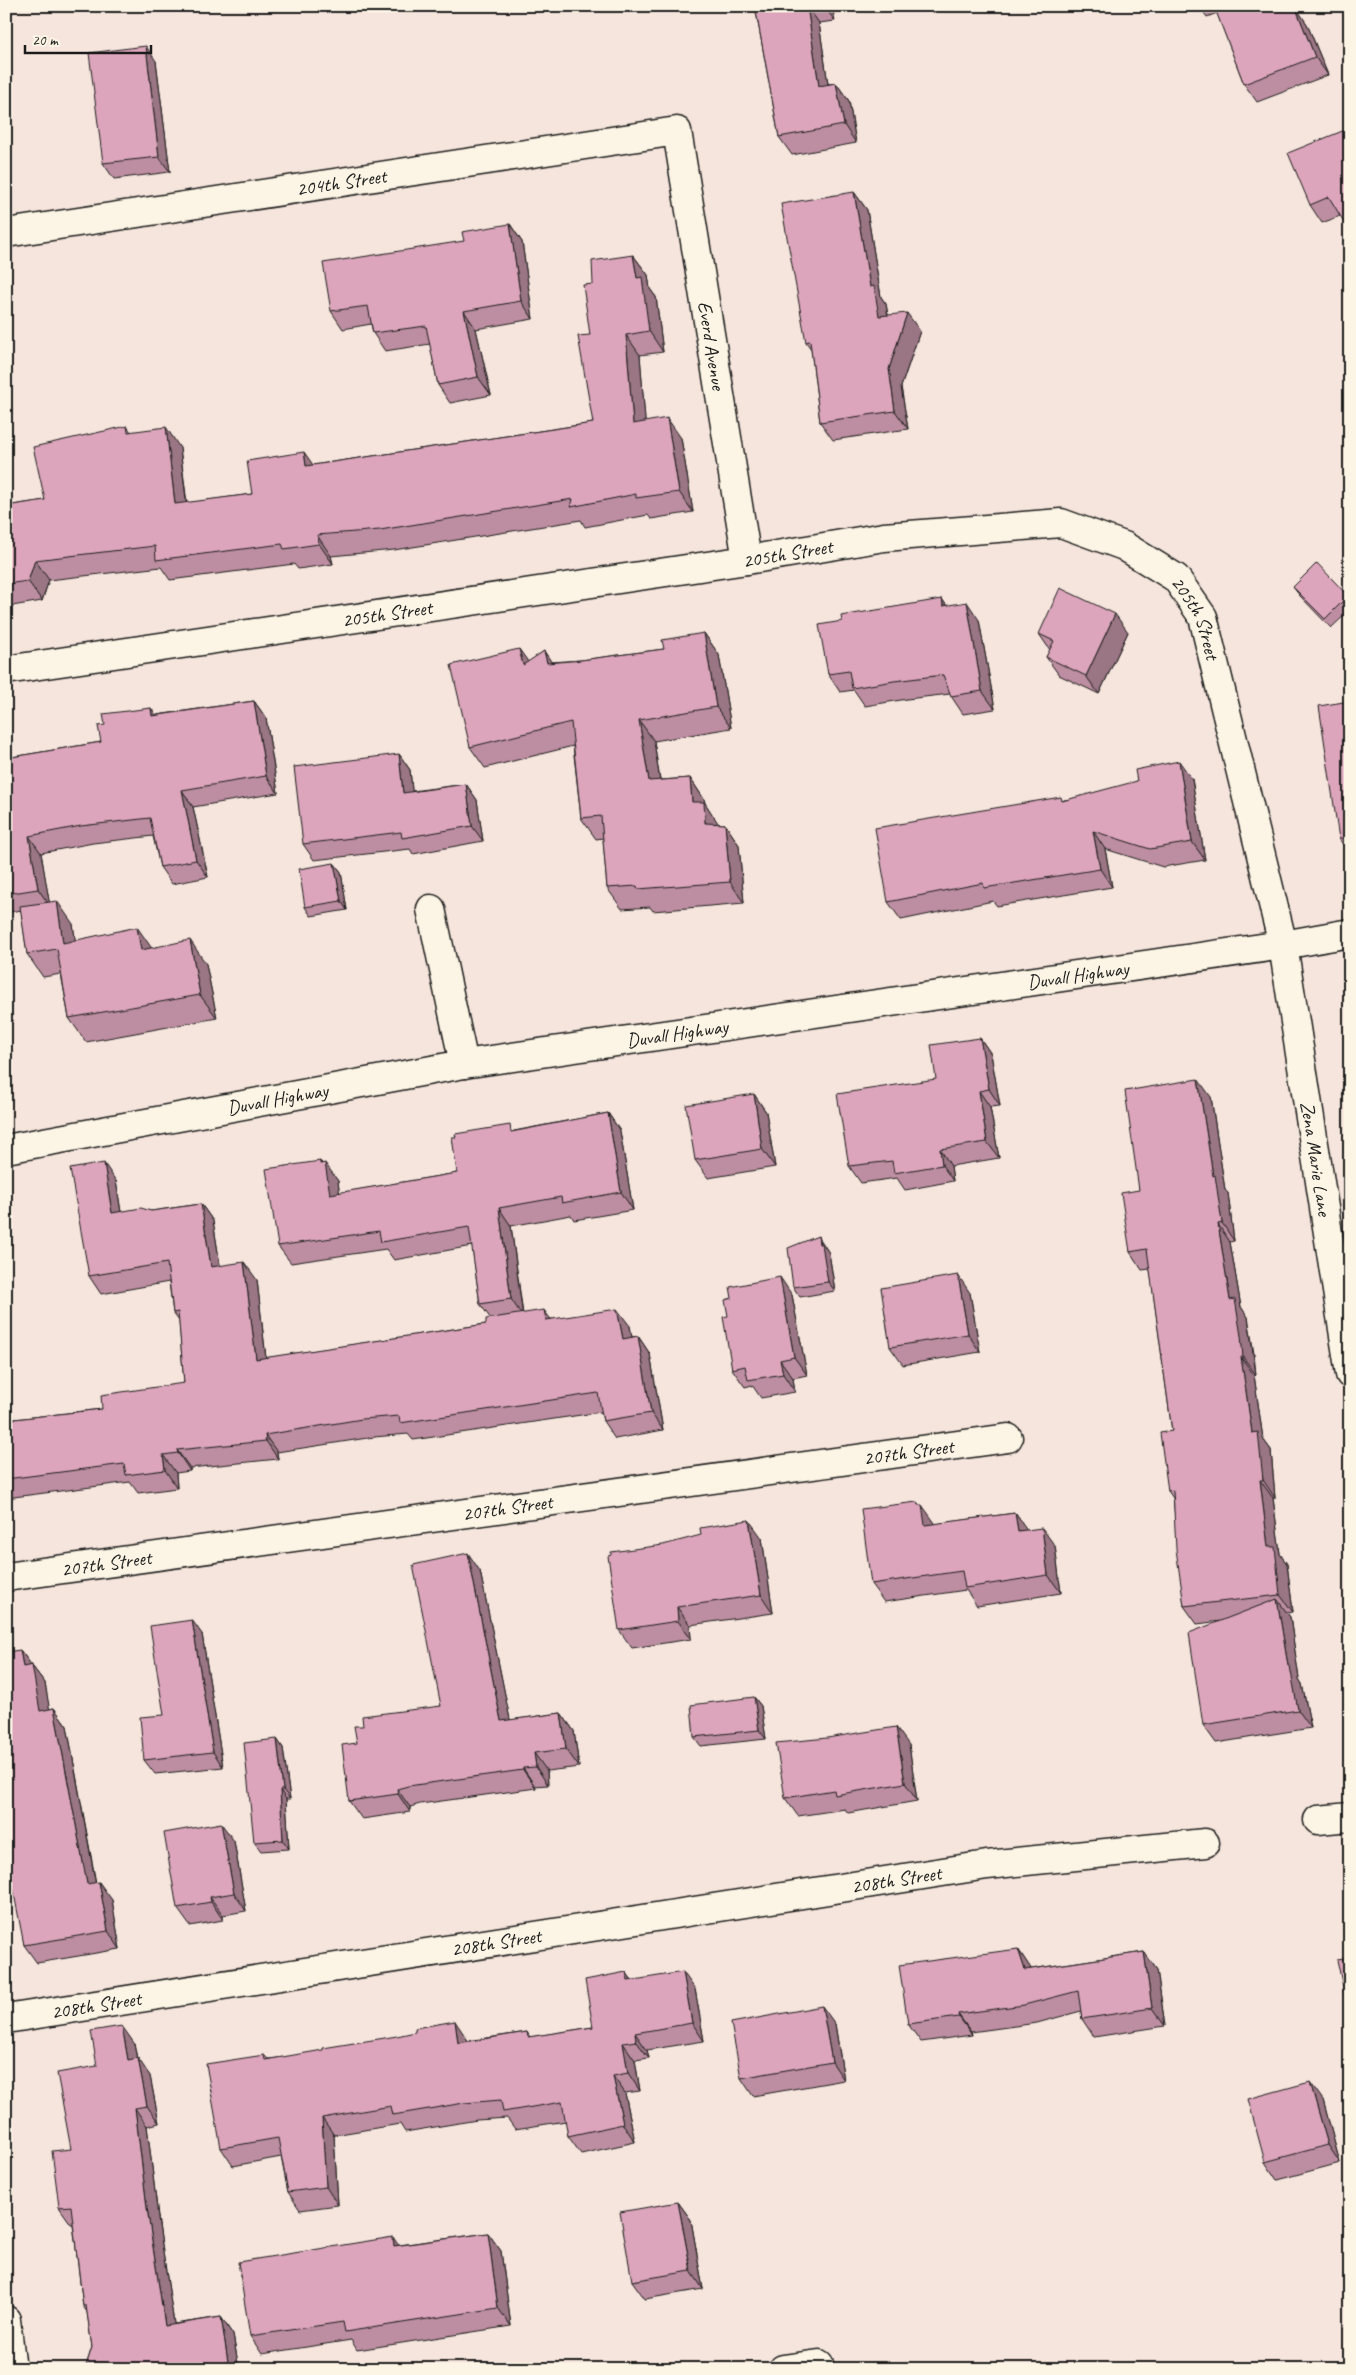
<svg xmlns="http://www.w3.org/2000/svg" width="1356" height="2375" font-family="Caveat,sans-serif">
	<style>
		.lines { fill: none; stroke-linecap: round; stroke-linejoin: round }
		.minor-casing { stroke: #1c1c1c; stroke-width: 31 }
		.minor { stroke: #fcf5e5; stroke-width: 28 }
		.wall { fill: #bd8ea1; stroke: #1c1c1c }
		.shaded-wall { fill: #9a7483; stroke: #1c1c1c }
		.building { fill: #dca5bb; stroke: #1c1c1c }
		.labels { text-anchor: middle; stroke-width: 5; stroke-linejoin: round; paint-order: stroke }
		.street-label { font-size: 20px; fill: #1c1c1c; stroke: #fcf5e5 }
	</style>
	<rect width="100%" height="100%" fill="#f6e5dd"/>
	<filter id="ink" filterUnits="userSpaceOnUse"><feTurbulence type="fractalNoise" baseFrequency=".02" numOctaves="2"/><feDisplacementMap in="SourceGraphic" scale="10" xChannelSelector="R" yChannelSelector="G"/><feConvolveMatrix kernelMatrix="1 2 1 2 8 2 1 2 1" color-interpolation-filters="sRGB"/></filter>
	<g filter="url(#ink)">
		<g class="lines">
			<defs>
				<g id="minor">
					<path id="s1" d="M 6,233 L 677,131 L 747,560"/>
					<path id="s2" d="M 6,670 L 747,560 L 884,537 L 1061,523 L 1124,546 L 1176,578 L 1203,617 L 1283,945 L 1350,1374"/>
					<path d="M 431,909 L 464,1064"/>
					<path id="s3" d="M 6,1149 L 464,1064 L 1283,945 L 1350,933"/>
					<path id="s4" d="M 6,1577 L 1008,1438"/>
					<path d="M 1318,1820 L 1350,1817"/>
					<path id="s5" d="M 6,2019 L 987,1865 L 1205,1843"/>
					<path d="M 6,2320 L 12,2369"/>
					<path d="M 783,2369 L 819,2364"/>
				</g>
			</defs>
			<!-- minor casing -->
			<use href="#minor" class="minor-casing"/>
			<!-- minor -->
			<use href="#minor" class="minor"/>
		</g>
		<!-- wall -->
		<path class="wall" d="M 755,6 L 832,6 L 835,21 L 819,23 L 828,84 L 836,83 L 849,101 L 856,143 L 792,155 L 779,137 Z
			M 1199,6 L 1285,6 L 1286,9 L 1295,6 L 1307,24 L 1328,75 L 1257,102 L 1244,84 L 1217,13 L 1207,17 Z
			M 156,61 L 170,172 L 114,179 L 103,163 Z
			M 1350,128 L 1340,216 L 1322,223 L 1310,205 Z
			M 854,192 L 867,210 L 881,297 L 886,304 L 888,315 L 920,331 L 901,387 L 908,429 L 833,440 L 820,422 L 811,349 L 806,342 Z
			M 510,224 L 522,242 L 533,319 L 476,329 L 491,395 L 450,403 L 438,385 L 430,344 L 385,351 L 373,333 L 371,324 L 343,329 L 331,311 L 464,241 Z
			M 633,255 L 648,275 L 650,289 L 656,297 L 663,352 L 640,355 L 645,422 L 681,438 L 693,512 L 651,519 L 648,515 L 585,527 L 581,520 L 394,550 L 331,556 L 333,564 L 298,569 L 294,564 L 170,580 L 161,567 L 49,580 L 42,601 L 6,607 L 6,506 L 45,500 L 127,426 L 131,432 L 180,448 L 187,503 L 252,494 L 313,465 L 593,423 L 590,335 L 593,284 Z
			M 1293,587 L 1348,596 L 1350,598 L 1350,610 L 1331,628 L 1300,596 Z
			M 942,599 L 947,606 L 979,620 L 995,709 L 963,714 L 951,696 L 950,694 L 907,699 L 865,706 L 854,690 L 840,692 L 828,674 L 842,621 Z
			M 1128,632 L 1099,694 L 1059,675 L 1046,657 L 1050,650 L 1039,634 Z
			M 704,633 L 719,655 L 731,728 L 654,741 L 660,780 L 690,778 L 704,799 L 705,803 L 718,824 L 725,824 L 739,845 L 744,903 L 653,911 L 650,907 L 622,909 L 607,888 L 603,838 L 596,839 L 581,818 L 573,746 L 485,768 L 470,747 L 529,662 L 544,651 L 551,662 L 581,660 L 664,649 Z
			M 254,701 L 266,718 L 278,793 L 193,807 L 208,877 L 172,884 L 160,867 L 153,836 L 93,843 L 41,853 L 49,902 L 73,924 L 75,940 L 151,948 L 206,964 L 217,1018 L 86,1042 L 69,1018 L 61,974 L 43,977 L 27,954 L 21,910 L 6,913 L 6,758 L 101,742 L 105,725 L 151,708 L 156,715 Z
			M 1350,701 L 1350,854 L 1339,839 Z
			M 399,754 L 410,770 L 412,791 L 466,784 L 477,800 L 483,841 L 413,854 L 410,849 L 314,860 L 303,844 Z
			M 1192,779 L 1205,860 L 1163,867 L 1105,849 L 1112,887 L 997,906 L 993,901 L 901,920 L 888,902 L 1064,800 Z
			M 334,863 L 341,872 L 347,910 L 311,916 L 305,907 Z
			M 980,1038 L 991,1054 L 1000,1106 L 990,1107 L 999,1158 L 951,1166 L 953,1181 L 905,1190 L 897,1178 L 861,1183 L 849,1166 L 936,1079 Z
			M 754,1094 L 766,1112 L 775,1167 L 708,1178 L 695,1160 Z
			M 1211,1097 L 1225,1190 L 1228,1193 L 1234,1241 L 1230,1242 L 1241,1307 L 1248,1317 L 1254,1354 L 1256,1375 L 1254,1375 L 1263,1439 L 1271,1450 L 1275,1498 L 1273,1498 L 1280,1554 L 1287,1564 L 1293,1612 L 1287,1613 L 1290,1617 L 1299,1679 L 1302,1684 L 1311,1728 L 1216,1743 L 1203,1725 L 1221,1621 L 1197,1624 L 1184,1606 L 1173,1498 L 1168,1491 L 1172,1431 L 1150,1269 L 1142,1270 L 1130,1252 L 1139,1190 Z
			M 608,1113 L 620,1131 L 633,1210 L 574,1220 L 571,1215 L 511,1226 L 523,1314 L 551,1319 L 630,1326 L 632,1337 L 638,1336 L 650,1354 L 663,1430 L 615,1439 L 603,1421 L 601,1412 L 413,1440 L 408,1434 L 374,1437 L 277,1452 L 278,1459 L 190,1468 L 190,1471 L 176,1473 L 177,1488 L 138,1493 L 130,1482 L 6,1498 L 6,1420 L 102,1409 L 184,1383 L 179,1321 L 173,1313 L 169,1282 L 101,1294 L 89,1276 L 116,1181 L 121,1212 L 151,1211 L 201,1204 L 213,1221 L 220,1265 L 257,1280 L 266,1358 L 486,1324 L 491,1319 L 480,1304 L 472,1246 L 394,1260 L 386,1249 L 291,1263 L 278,1246 L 320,1161 L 338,1181 L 339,1193 L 457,1173 L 514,1131 Z
			M 818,1236 L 829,1253 L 835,1291 L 800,1297 L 793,1287 Z
			M 970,1293 L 980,1352 L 903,1365 L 890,1347 Z
			M 792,1295 L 807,1375 L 793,1378 L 795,1392 L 761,1398 L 752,1385 L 745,1387 L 732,1369 L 728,1316 Z
			M 917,1502 L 935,1524 L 1015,1513 L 1027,1530 L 1055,1546 L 1061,1593 L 977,1606 L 966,1590 L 884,1602 L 871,1584 Z
			M 762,1538 L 773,1613 L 690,1625 L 691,1639 L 632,1648 L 619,1630 Z
			M 480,1571 L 510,1720 L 561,1713 L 574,1731 L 579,1767 L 547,1771 L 548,1785 L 535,1786 L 536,1788 L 420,1804 L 410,1807 L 410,1812 L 362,1819 L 349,1801 L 357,1743 L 363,1726 L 441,1706 Z
			M 202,1634 L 223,1767 L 155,1774 L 144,1760 L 164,1715 Z
			M 20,1650 L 45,1683 L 49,1709 L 54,1708 L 67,1726 L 96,1883 L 112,1900 L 120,1949 L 37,1963 L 24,1945 L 8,1831 Z
			M 754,1697 L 761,1706 L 766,1739 L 701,1746 L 694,1737 Z
			M 277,1739 L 283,1748 L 290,1799 L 286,1799 L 289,1849 L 261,1851 L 254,1842 Z
			M 909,1745 L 917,1801 L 848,1813 L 845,1809 L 798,1816 L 785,1798 Z
			M 234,1841 L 246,1911 L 223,1915 L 223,1920 L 190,1926 L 177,1908 Z
			M 1018,1949 L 1031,1969 L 1144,1952 L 1157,1970 L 1165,2026 L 1094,2037 L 1082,2019 L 1081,2011 L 1037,2023 L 971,2032 L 972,2035 L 921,2042 L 908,2024 Z
			M 1350,1958 L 1350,2007 L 1346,2001 Z
			M 626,1972 L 632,1980 L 695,1989 L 704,2041 L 647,2050 L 649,2058 L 635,2060 L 640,2091 L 625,2093 L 635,2142 L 581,2154 L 568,2136 L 566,2121 L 515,2129 L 507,2118 L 477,2120 L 405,2132 L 400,2124 L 334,2135 L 338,2205 L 300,2210 L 288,2192 L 281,2157 L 233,2166 L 221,2148 L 264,2055 L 268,2059 L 467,2039 L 467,2041 L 527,2032 L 530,2037 L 593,2027 Z
			M 835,2024 L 844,2080 L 753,2096 L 741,2078 Z
			M 134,2043 L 137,2059 L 150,2076 L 159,2123 L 147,2126 L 159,2225 L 174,2324 L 221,2317 L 233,2335 L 239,2369 L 85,2369 L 92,2347 L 87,2312 L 83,2306 L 73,2224 L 71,2224 L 59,2207 L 71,2149 L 97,2066 Z
			M 1323,2100 L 1340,2163 L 1277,2180 L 1265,2162 Z
			M 678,2202 L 691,2220 L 703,2289 L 645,2299 L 632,2281 Z
			M 488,2233 L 501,2251 L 511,2326 L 357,2350 L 351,2340 L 262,2354 L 250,2336 L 399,2245 Z"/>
		<!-- shaded-wall -->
		<path class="shaded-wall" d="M 807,6 L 819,23 L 831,104 L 819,86 Z
			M 824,6 L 832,6 L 835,21 Z
			M 1279,6 L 1285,6 L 1294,29 L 1281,11 Z
			M 1295,6 L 1307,24 L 1328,75 L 1315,57 Z
			M 146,46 L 156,61 L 170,172 L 159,157 Z
			M 836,83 L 849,101 L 856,143 L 844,125 Z
			M 854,192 L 867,210 L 881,297 L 886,304 L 891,334 L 879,316 L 870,287 Z
			M 510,224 L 522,242 L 533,319 L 521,301 Z
			M 633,255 L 648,275 L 650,289 L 656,297 L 663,352 L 649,331 L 637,278 Z
			M 464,311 L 476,329 L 491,395 L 478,377 Z
			M 907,313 L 920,331 L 901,387 L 908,429 L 895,411 L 889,369 Z
			M 626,335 L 640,355 L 647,445 L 633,424 Z
			M 667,418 L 681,438 L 693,512 L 679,492 Z
			M 166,427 L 180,448 L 189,525 L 175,504 Z
			M 304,452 L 318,472 L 306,466 Z
			M 317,535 L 331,556 L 333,564 L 319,544 Z
			M 35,560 L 49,580 L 42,601 L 28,581 Z
			M 942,599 L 955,617 L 943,606 Z
			M 967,602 L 979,620 L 995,709 L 982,691 Z
			M 1115,614 L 1128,632 L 1099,694 L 1086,676 Z
			M 704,633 L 719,655 L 731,728 L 716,707 Z
			M 519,649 L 534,670 L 523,665 Z
			M 544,651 L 559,673 L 547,663 Z
			M 254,701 L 266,718 L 278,793 L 266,776 Z
			M 151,708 L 163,725 L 152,716 Z
			M 639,720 L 654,741 L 663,802 L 649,781 Z
			M 399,754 L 410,770 L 414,809 L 403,793 Z
			M 1179,761 L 1192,779 L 1205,860 L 1192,842 Z
			M 690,778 L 704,799 L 705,803 L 718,823 L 720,844 L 692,802 Z
			M 466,784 L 477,800 L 483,841 L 472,826 Z
			M 182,790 L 193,807 L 208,877 L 196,860 Z
			M 725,824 L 739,845 L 744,903 L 730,882 Z
			M 1093,831 L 1105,849 L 1112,887 L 1100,869 Z
			M 29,836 L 41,853 L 50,906 L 38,889 Z
			M 334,863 L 341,872 L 347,910 L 341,901 Z
			M 57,901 L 73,924 L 79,966 L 63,943 Z
			M 137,927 L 153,950 L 141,950 Z
			M 190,940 L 206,964 L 217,1018 L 200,995 Z
			M 980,1038 L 991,1054 L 1000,1106 L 989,1089 Z
			M 1198,1079 L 1211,1097 L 1225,1190 L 1228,1193 L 1234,1241 L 1222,1223 L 1213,1176 Z
			M 979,1091 L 990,1107 L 999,1158 L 987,1142 Z
			M 754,1094 L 766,1112 L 775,1167 L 762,1149 Z
			M 608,1113 L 620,1131 L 633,1210 L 621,1192 Z
			M 940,1149 L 951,1166 L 953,1181 L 942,1165 Z
			M 320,1161 L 326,1170 L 325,1163 L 338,1181 L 342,1212 L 330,1194 L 320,1164 Z
			M 104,1163 L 116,1181 L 124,1231 L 112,1213 Z
			M 201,1204 L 213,1221 L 223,1284 L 211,1267 Z
			M 499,1208 L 511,1226 L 523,1317 L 511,1299 Z
			M 1218,1224 L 1230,1242 L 1241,1307 L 1248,1317 L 1256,1375 L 1243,1357 L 1230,1300 Z
			M 818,1236 L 829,1253 L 835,1291 L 828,1282 Z
			M 244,1262 L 257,1280 L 268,1377 L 256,1359 Z
			M 958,1275 L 970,1293 L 980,1352 L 968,1334 Z
			M 780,1277 L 792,1295 L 807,1375 L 794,1357 Z
			M 617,1309 L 630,1326 L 635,1356 L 623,1339 Z
			M 544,1310 L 557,1328 L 546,1320 Z
			M 638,1336 L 650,1354 L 663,1430 L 651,1413 Z
			M 1241,1357 L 1254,1375 L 1263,1439 L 1271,1450 L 1275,1498 L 1263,1480 L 1252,1433 Z
			M 780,1360 L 793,1378 L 795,1392 L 783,1374 Z
			M 265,1435 L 277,1452 L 278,1459 L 266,1441 Z
			M 177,1450 L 190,1468 L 190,1471 L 178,1453 Z
			M 163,1455 L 176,1473 L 177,1488 L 165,1470 Z
			M 1260,1480 L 1273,1498 L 1280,1554 L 1287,1564 L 1293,1612 L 1280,1595 L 1268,1547 Z
			M 917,1502 L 923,1509 L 922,1505 L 935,1523 L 938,1543 L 925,1525 Z
			M 1015,1513 L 1028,1531 L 1018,1531 Z
			M 749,1520 L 762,1538 L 773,1613 L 761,1595 Z
			M 1042,1528 L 1055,1546 L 1061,1593 L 1048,1575 Z
			M 468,1553 L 480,1571 L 514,1739 L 501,1721 Z
			M 1277,1599 L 1290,1617 L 1299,1679 L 1302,1684 L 1311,1728 L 1298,1710 L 1288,1666 Z
			M 677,1607 L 690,1625 L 691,1639 L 678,1621 Z
			M 192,1620 L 202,1634 L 223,1767 L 213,1752 Z
			M 20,1650 L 45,1683 L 53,1729 L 40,1711 L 23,1667 Z
			M 754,1697 L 761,1706 L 766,1739 L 759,1730 Z
			M 54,1708 L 67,1726 L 99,1902 L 87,1884 Z
			M 561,1713 L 574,1731 L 579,1767 L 566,1749 Z
			M 896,1727 L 909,1745 L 917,1801 L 905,1783 Z
			M 277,1739 L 283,1748 L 290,1799 L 283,1790 Z
			M 534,1753 L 547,1771 L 548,1785 L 536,1767 Z
			M 523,1768 L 535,1786 L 536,1788 L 523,1770 Z
			M 397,1789 L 410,1807 L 410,1812 L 398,1794 Z
			M 280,1790 L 286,1799 L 289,1849 L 283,1840 Z
			M 221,1823 L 234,1841 L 246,1911 L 234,1893 Z
			M 99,1882 L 112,1900 L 120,1949 L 108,1931 Z
			M 210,1897 L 223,1915 L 223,1920 L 211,1902 Z
			M 1018,1949 L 1030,1967 L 1038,1988 L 1025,1970 Z
			M 1144,1952 L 1157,1970 L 1165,2026 L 1152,2008 Z
			M 626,1972 L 638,1989 L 628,1981 Z
			M 683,1972 L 695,1989 L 704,2041 L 692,2023 Z
			M 822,2006 L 835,2024 L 844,2080 L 832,2062 Z
			M 958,2014 L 971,2032 L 972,2035 L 959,2017 Z
			M 455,2021 L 467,2039 L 471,2061 L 458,2043 Z
			M 122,2026 L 134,2043 L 140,2077 L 128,2060 Z
			M 635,2033 L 647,2050 L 649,2058 L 636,2041 Z
			M 623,2043 L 635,2060 L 640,2091 L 628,2073 Z
			M 138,2058 L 150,2076 L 159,2123 L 147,2106 Z
			M 613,2076 L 625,2093 L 635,2142 L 623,2124 Z
			M 1310,2082 L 1323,2100 L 1340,2163 L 1328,2145 Z
			M 135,2108 L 147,2126 L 159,2225 L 177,2343 L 165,2326 L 147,2208 Z
			M 322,2118 L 334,2135 L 338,2205 L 326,2187 Z
			M 678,2202 L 691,2220 L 703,2289 L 691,2271 Z
			M 488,2233 L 501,2251 L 511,2326 L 498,2308 Z
			M 393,2237 L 405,2255 L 394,2246 Z
			M 221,2317 L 233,2335 L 239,2369 L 233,2369 L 228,2362 Z"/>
		<!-- building -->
		<path class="building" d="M 755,6 L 807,6 L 819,86 L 836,83 L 844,125 L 779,137 Z
			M 1214,6 L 1279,6 L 1281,11 L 1295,6 L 1315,57 L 1244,84 Z
			M 146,46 L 159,157 L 103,163 L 89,53 Z
			M 1350,128 L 1350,232 L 1329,197 L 1310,205 L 1288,153 Z
			M 854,192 L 870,287 L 874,286 L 879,316 L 907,313 L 889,369 L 895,411 L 820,422 L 810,341 L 806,342 L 781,204 Z
			M 510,224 L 521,301 L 464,311 L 478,377 L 438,385 L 426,326 L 373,333 L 368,306 L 331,311 L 323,263 L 464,241 L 462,232 Z
			M 633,255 L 637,278 L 642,277 L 649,331 L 626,335 L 633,424 L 667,418 L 679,492 L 636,498 L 636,494 L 571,507 L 573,499 L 380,530 L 317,535 L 319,544 L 284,549 L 282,544 L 156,560 L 155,546 L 35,560 L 28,581 L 6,584 L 6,506 L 45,500 L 33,447 L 127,426 L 128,432 L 166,427 L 175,504 L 252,494 L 247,461 L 304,452 L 306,466 L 593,423 L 578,336 L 590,335 L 583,285 L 593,284 L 592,261 Z
			M 1317,563 L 1348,596 L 1325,619 L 1293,587 Z
			M 1060,588 L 1115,614 L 1086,676 L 1046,657 L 1054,641 L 1039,634 Z
			M 942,599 L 943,606 L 967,602 L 982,691 L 951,696 L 943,675 L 894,681 L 852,688 L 849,671 L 828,674 L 819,625 L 842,621 L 841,616 Z
			M 704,633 L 716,707 L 639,720 L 649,781 L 690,778 L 692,802 L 704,802 L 705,823 L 725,824 L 730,882 L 638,889 L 637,886 L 607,888 L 601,816 L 581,818 L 571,722 L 470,747 L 451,665 L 519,649 L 523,665 L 544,651 L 547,663 L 581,660 L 664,649 L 662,640 Z
			M 254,701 L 266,776 L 182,790 L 196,860 L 160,867 L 150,818 L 81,826 L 29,836 L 38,889 L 6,894 L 6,758 L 101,742 L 98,726 L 105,725 L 103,714 L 151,708 L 152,716 Z
			M 1350,701 L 1350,837 L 1339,839 L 1319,706 Z
			M 399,754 L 403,793 L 466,784 L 472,826 L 402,838 L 401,832 L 303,844 L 294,767 Z
			M 1179,761 L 1192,842 L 1150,849 L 1093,831 L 1100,869 L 984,888 L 983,883 L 888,902 L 875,828 L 1061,797 L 1062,801 L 1137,781 L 1135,770 Z
			M 334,863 L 341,901 L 305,907 L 299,869 Z
			M 57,901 L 63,943 L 137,927 L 141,950 L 190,940 L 200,995 L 69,1018 L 57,949 L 27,954 L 20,906 Z
			M 980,1038 L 989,1089 L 979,1091 L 987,1142 L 940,1149 L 942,1165 L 894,1173 L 892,1161 L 849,1166 L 837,1094 L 936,1079 L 931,1045 Z
			M 1198,1079 L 1213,1176 L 1215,1175 L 1222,1223 L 1218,1224 L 1230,1300 L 1235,1299 L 1241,1336 L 1243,1357 L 1241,1357 L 1252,1433 L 1258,1432 L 1263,1480 L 1260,1480 L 1268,1547 L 1275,1547 L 1280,1595 L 1184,1606 L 1176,1549 L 1173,1490 L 1168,1491 L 1160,1433 L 1172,1431 L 1147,1249 L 1130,1252 L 1121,1193 L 1139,1190 L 1125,1091 Z
			M 754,1094 L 762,1149 L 695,1160 L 686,1105 Z
			M 608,1113 L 621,1192 L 562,1203 L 561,1197 L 499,1208 L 511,1299 L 480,1304 L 469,1227 L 381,1242 L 379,1231 L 278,1246 L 266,1169 L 320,1161 L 320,1164 L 325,1163 L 330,1194 L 457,1173 L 452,1137 L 456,1137 L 455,1134 L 510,1125 L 511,1132 Z
			M 104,1163 L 112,1213 L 141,1208 L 151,1211 L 201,1204 L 211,1267 L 244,1262 L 256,1359 L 486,1324 L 486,1319 L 544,1310 L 546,1320 L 617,1309 L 623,1339 L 638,1336 L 651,1413 L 603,1421 L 598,1393 L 400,1423 L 399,1416 L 362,1419 L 265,1435 L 266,1441 L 177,1450 L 178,1453 L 163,1455 L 165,1470 L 126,1475 L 124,1464 L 6,1479 L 6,1420 L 102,1409 L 101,1395 L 184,1383 L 178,1312 L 173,1313 L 167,1263 L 89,1276 L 70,1169 Z
			M 818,1236 L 819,1244 L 822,1244 L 828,1282 L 793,1287 L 788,1248 Z
			M 958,1275 L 968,1334 L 890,1347 L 881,1288 Z
			M 780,1277 L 794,1357 L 780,1360 L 783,1374 L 748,1380 L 745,1366 L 732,1369 L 723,1317 L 728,1316 L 725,1300 L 732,1298 L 730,1287 Z
			M 917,1502 L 918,1505 L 922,1505 L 925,1525 L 1015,1513 L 1018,1531 L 1042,1528 L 1048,1575 L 965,1588 L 962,1571 L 871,1584 L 861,1509 Z
			M 749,1520 L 761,1595 L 677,1607 L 678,1621 L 619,1630 L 608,1556 L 611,1555 L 611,1552 L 663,1545 L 701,1535 L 700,1528 Z
			M 468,1553 L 501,1721 L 561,1713 L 566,1749 L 534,1753 L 536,1767 L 523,1768 L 523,1770 L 408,1786 L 397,1789 L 398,1794 L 349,1801 L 342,1745 L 357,1743 L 354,1726 L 363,1726 L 362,1716 L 441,1706 L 413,1565 Z
			M 1277,1599 L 1288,1666 L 1290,1666 L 1298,1710 L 1203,1725 L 1189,1633 Z
			M 192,1620 L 213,1752 L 144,1760 L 140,1717 L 164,1715 L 150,1626 Z
			M 20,1650 L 23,1667 L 32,1665 L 40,1711 L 54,1708 L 87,1884 L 99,1882 L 108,1931 L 24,1945 L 6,1852 L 6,1831 L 8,1831 L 6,1821 L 6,1652 Z
			M 754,1697 L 759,1730 L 694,1737 L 691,1705 Z
			M 896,1727 L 905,1783 L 835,1795 L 834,1790 L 785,1798 L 776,1743 L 827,1738 Z
			M 277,1739 L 283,1790 L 280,1790 L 283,1840 L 254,1842 L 244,1743 Z
			M 221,1823 L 234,1893 L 210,1897 L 211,1902 L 177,1908 L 164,1833 Z
			M 1350,1941 L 1350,1956 L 1347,1942 Z
			M 1018,1949 L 1025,1970 L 1144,1952 L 1152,2008 L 1082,2019 L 1078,1991 L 1024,2005 L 958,2014 L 959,2017 L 908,2024 L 899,1965 Z
			M 1350,1958 L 1350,2001 L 1346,2001 L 1337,1960 Z
			M 626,1972 L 628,1981 L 683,1972 L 692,2023 L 635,2033 L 636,2041 L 623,2043 L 628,2073 L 613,2076 L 623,2124 L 568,2136 L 562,2102 L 503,2112 L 501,2100 L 464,2103 L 393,2115 L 391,2106 L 322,2118 L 326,2187 L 288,2192 L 278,2138 L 221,2148 L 206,2064 L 264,2055 L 265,2060 L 323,2050 L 323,2048 L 397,2036 L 415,2032 L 415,2028 L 455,2021 L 458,2043 L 527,2032 L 528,2037 L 593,2027 L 585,1980 Z
			M 822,2006 L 832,2062 L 741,2078 L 731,2023 Z
			M 122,2026 L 128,2060 L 138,2058 L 147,2106 L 135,2108 L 147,2208 L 165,2326 L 221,2317 L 228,2362 L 172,2369 L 85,2369 L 92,2347 L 86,2306 L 83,2306 L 71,2206 L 59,2207 L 52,2151 L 71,2149 L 57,2073 L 97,2066 L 91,2031 Z
			M 1310,2082 L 1328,2145 L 1265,2162 L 1248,2099 Z
			M 678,2202 L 691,2271 L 632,2281 L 620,2212 Z
			M 488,2233 L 498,2308 L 345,2332 L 343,2322 L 250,2336 L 238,2262 L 393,2237 L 394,2246 Z"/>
	</g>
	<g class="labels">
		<!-- street labels -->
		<g class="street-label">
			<text dy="7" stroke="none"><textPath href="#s1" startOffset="339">204th Street</textPath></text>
			<text dy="7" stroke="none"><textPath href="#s1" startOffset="896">Everd Avenue</textPath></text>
			<text dy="7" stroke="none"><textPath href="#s2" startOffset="790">205th Street</textPath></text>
			<text dy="7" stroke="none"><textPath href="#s2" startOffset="385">205th Street</textPath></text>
			<text dy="7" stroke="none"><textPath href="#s2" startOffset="1239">205th Street</textPath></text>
			<text dy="7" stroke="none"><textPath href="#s3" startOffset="1086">Duvall Highway</textPath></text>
			<text dy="7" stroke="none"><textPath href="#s3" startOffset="681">Duvall Highway</textPath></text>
			<text dy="7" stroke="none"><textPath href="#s3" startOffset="276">Duvall Highway</textPath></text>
			<text dy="7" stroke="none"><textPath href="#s2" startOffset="1795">Zena Marie Lane</textPath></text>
			<text dy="7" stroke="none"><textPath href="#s4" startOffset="911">207th Street</textPath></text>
			<text dy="7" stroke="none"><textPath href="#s4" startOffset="506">207th Street</textPath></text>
			<text dy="7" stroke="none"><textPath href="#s4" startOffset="101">207th Street</textPath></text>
			<text dy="7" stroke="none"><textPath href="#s5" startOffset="901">208th Street</textPath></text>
			<text dy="7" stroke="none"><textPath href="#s5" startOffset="496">208th Street</textPath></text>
			<text dy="7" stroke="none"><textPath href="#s5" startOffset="91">208th Street</textPath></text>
		</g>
	</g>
	<!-- margin -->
	<rect width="1356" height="2375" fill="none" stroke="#fcf5e5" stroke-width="25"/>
	<rect x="12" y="12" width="1331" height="2350" fill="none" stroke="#1c1c1c" stroke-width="2" filter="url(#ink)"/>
	<!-- scale -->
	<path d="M25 45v8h126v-8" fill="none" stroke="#1c1c1c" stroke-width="2.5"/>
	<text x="32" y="45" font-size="15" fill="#1c1c1c" stroke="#fcf5e5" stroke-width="4" paint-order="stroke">20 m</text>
</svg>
